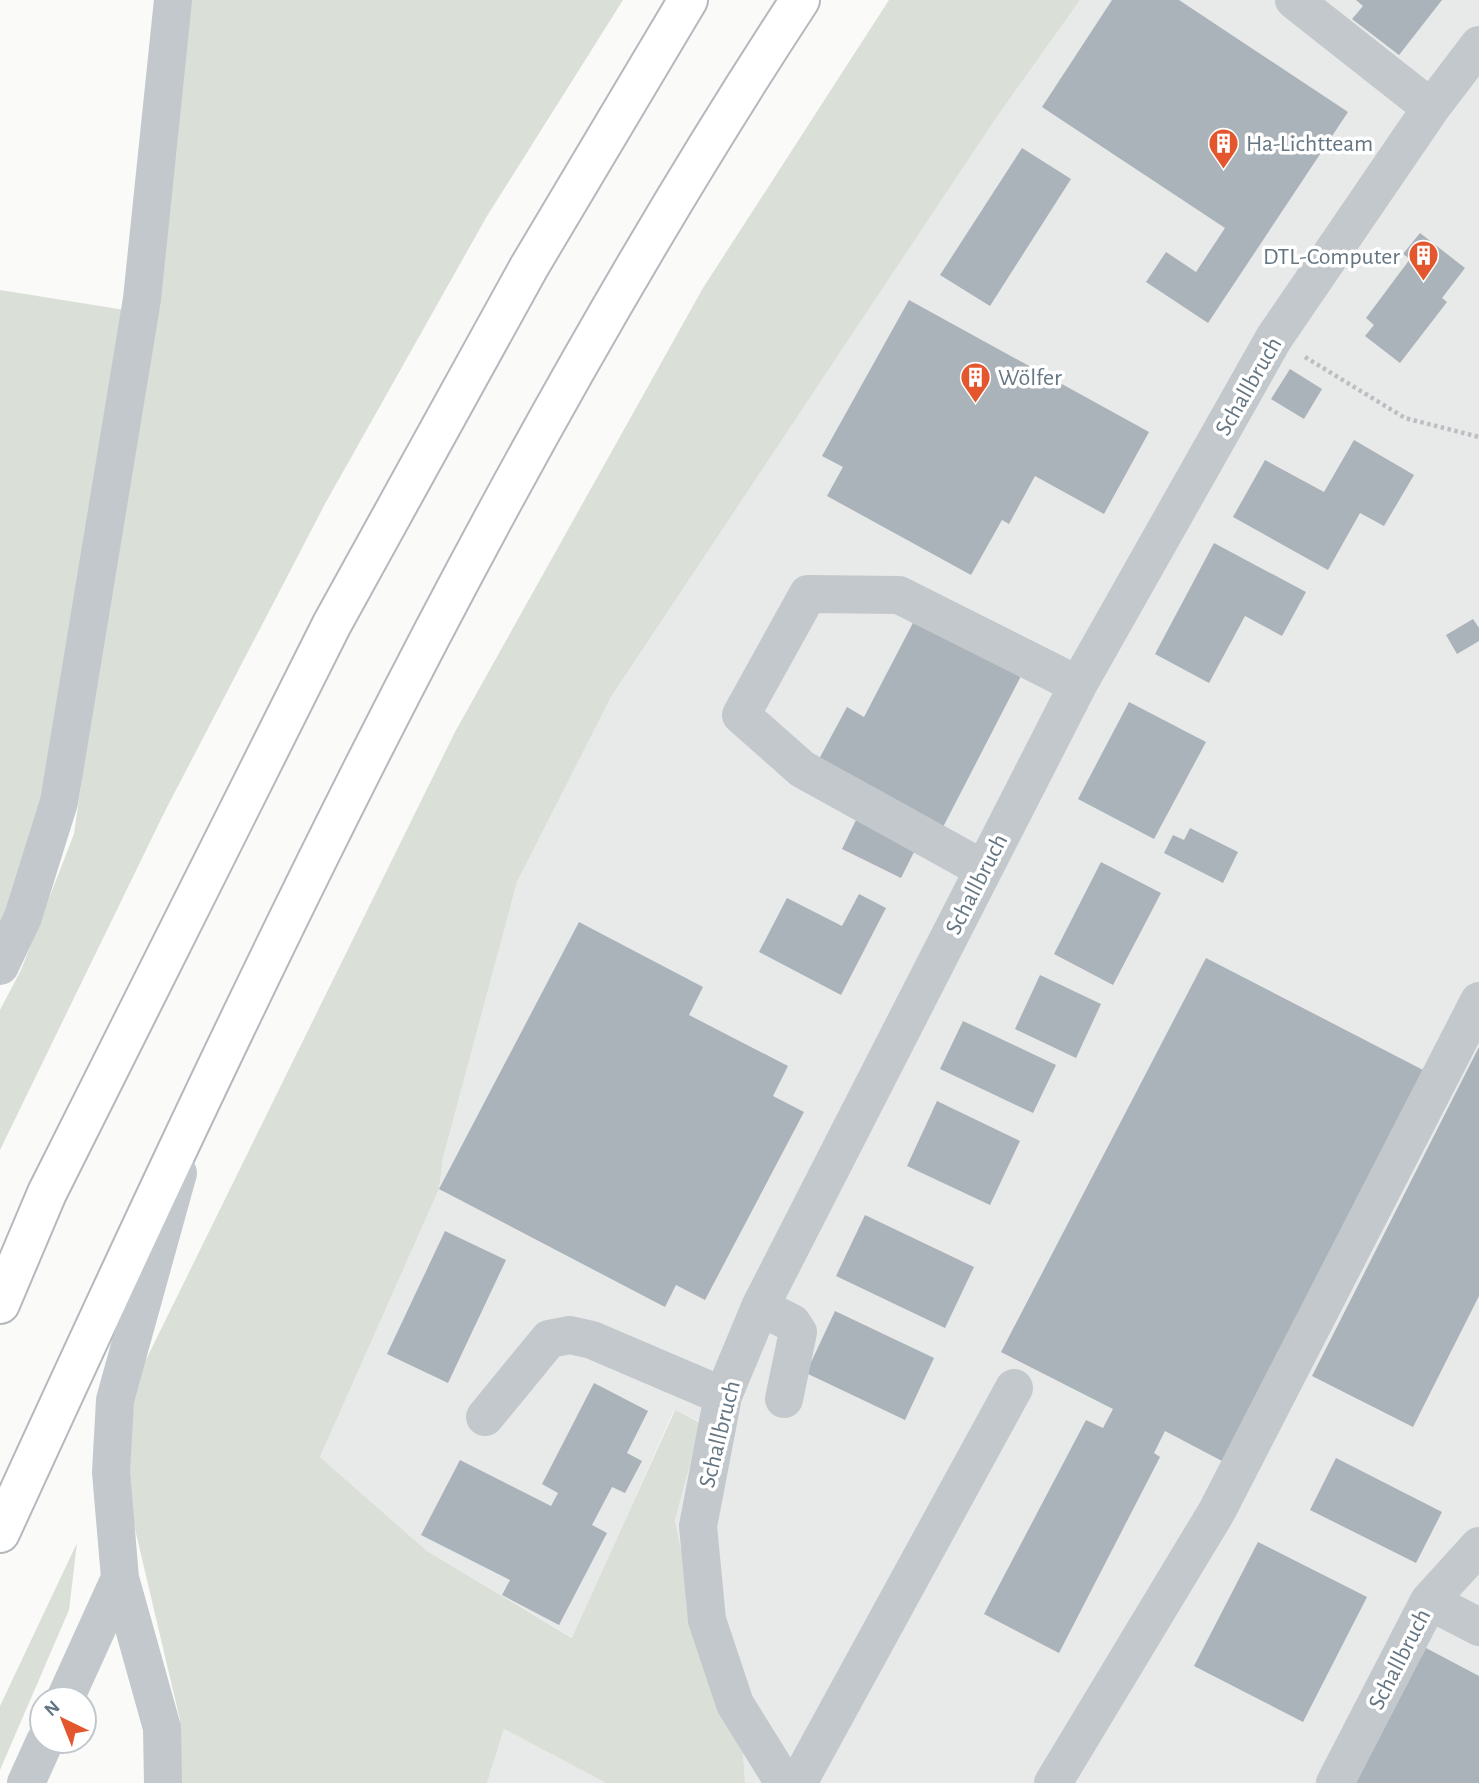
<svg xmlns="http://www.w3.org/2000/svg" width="1479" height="1783" font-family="'Alegreya Sans',sans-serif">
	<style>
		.built { fill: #e8e9e9 }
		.green { fill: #dadfd7 }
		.building { fill: #aab3b9 }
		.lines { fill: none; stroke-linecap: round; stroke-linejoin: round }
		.highway-casing { stroke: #b4b9bd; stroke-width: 42 }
		.path { stroke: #bbbfc2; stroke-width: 4.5; stroke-dasharray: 3.5 3.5; stroke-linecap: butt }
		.minor { stroke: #c3c8cc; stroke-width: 38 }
		.highway { stroke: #fff; stroke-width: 38 }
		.labels { text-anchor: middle; stroke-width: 7; stroke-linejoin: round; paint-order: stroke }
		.poi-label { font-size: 24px; fill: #657683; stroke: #fff; text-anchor: start }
		.street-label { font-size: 24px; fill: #657683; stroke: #fff }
	</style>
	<rect width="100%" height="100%" fill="#fafaf8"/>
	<!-- built -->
	<path class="built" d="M 1080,0 L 1479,0 L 1479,1783 L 745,1783 L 743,1751 L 698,1629 L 675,1519 L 701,1422 L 674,1410 L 573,1638 L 427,1551 L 320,1457 L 439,1189 L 443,1158 L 517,882 L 611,697 L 994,121 Z
		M 504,1729 L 606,1783 L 487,1783 Z"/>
	<!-- green -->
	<path class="green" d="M 184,0 L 623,0 L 487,216 L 326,502 L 165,811 L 0,1150 L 0,1010 L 21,970 L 74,834 L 164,195 Z
		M 889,0 L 1080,0 L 994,121 L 611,697 L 517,882 L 443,1158 L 439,1189 L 320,1457 L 427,1551 L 572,1638 L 675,1410 L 701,1423 L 675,1520 L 698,1629 L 743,1751 L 745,1783 L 606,1783 L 504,1729 L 487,1783 L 178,1783 L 180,1720 L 135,1529 L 123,1447 L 136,1380 L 455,732 L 703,288 Z
		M 0,290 L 131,311 L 41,814 L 0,929 Z
		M 77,1543 L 69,1610 L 0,1770 L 0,1706 Z"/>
	<!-- building -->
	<path class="building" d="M 1112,0 L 1179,0 L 1348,112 L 1208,323 L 1146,282 L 1166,252 L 1196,272 L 1225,228 L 1042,107 Z
		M 1356,0 L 1442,0 L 1399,55 L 1352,19 L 1363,6 Z
		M 1022,148 L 1071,179 L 990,306 L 940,275 Z
		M 1420,233 L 1465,268 L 1442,298 L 1447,302 L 1400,363 L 1365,336 L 1374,325 L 1366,318 L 1410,259 L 1403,254 Z
		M 909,300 L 1149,432 L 1104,514 L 1035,476 L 1009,524 L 1002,520 L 971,575 L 827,496 L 843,467 L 822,456 Z
		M 1290,369 L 1322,389 L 1304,419 L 1271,399 Z
		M 1354,440 L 1414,475 L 1384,526 L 1360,513 L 1328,570 L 1233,517 L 1265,460 L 1324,492 Z
		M 1214,543 L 1306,592 L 1282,636 L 1245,616 L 1209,683 L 1155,654 Z
		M 1473,619 L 1479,628 L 1479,641 L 1457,654 L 1446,635 Z
		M 914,621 L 1021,676 L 943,827 L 818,761 L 847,707 L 864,717 Z
		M 1129,702 L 1206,742 L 1154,839 L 1078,799 Z
		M 856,820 L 915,850 L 901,878 L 842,849 Z
		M 1190,828 L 1238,852 L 1223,883 L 1164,853 L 1173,835 L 1184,840 Z
		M 1101,862 L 1161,893 L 1113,985 L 1054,954 Z
		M 859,894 L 886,908 L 841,995 L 759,952 L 787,898 L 842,926 Z
		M 579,922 L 703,987 L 689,1015 L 788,1066 L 773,1096 L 804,1112 L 705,1300 L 676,1285 L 665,1307 L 439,1189 Z
		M 1206,958 L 1425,1071 L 1222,1461 L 1165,1431 L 1154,1453 L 1160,1457 L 1059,1653 L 984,1614 L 1086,1420 L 1103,1428 L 1113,1409 L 1001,1352 Z
		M 1040,975 L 1101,1004 L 1076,1058 L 1015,1029 Z
		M 963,1021 L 1056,1065 L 1033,1113 L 940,1069 Z
		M 1479,1047 L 1479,1296 L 1413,1427 L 1312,1376 Z
		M 937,1101 L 1020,1141 L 990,1205 L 907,1166 Z
		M 865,1215 L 974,1267 L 945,1328 L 836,1276 Z
		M 445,1231 L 506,1260 L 448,1383 L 387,1354 Z
		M 835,1311 L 934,1358 L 905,1420 L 806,1373 Z
		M 594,1383 L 648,1411 L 627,1453 L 642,1461 L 625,1493 L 612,1487 L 592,1525 L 607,1533 L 559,1625 L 502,1595 L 510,1580 L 421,1535 L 460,1460 L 551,1506 L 558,1493 L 542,1484 Z
		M 1336,1458 L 1442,1512 L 1416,1563 L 1310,1510 Z
		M 1258,1542 L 1367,1597 L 1303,1722 L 1194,1666 Z
		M 1426,1648 L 1479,1676 L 1479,1783 L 1355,1783 Z"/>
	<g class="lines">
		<defs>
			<path id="highway" d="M 0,1304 L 47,1193 L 332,624 L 529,267 L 688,0
				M 0,1533 C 240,1010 484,483 800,0"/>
		</defs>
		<!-- highway casing -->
		<use href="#highway" class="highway-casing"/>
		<!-- path -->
		<path class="path" d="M 1305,357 L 1405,418 L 1479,437"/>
		<!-- minor -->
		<path class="minor" d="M 1294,0 L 1431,108
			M 983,869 L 802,769 L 741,715 L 808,594 L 899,595 L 1078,685
			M 0,966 L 23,917 L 59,802 L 142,299 L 173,0
			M 760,1307 L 792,1323 L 798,1332 L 784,1399
			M 485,1417 L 549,1339 L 570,1335 L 592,1340 L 723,1396
			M 1429,1601 L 1479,1627
			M 65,1699 L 120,1578
			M 26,1783 L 45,1741
			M 163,1783 L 162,1728 L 120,1578 L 111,1472 L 115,1400 L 178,1173
			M 784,1783 L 735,1704 L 707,1620 L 698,1526 L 723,1396 L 760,1307 L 1078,685 L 1274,338 L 1431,108 L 1479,45
			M 798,1783 L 1014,1388
			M 1053,1783 L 1217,1511 L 1479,1001
			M 1335,1783 L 1429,1601 L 1479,1546"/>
		<!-- highway -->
		<use href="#highway" class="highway"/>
	</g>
	<!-- icons -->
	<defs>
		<symbol id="building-pin" viewBox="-11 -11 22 30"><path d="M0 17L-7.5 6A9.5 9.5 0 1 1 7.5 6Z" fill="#e4572e" stroke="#fff"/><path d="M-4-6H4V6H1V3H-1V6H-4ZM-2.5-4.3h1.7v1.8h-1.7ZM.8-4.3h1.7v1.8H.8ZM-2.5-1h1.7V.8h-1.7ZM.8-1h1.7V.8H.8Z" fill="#fff"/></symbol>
	</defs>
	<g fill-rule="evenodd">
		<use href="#building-pin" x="1206" y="126" width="35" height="47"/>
		<use href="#building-pin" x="1406" y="238" width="35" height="47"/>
		<use href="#building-pin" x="958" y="360" width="35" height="47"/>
	</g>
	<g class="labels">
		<!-- poi labels -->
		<g class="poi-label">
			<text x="1246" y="151">Ha-Lichtteam</text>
			<text x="1400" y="264" text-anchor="end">DTL-Computer</text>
			<text x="998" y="385">Wölfer</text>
		</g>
		<!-- street labels -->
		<g class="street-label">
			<text transform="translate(1248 386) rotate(-60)" y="8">Schallbruch</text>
			<text transform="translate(976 884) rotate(-63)" y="8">Schallbruch</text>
			<text transform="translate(719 1434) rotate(-76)" y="8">Schallbruch</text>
			<text transform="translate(1399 1659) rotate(-63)" y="8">Schallbruch</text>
		</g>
	</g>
	<!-- north arrow -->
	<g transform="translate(63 1720) rotate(317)"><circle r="33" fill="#ffffff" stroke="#c1c8cd" stroke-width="2"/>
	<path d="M0-5L12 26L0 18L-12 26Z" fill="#e4572e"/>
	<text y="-10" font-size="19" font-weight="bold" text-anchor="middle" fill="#657683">N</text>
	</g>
</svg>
